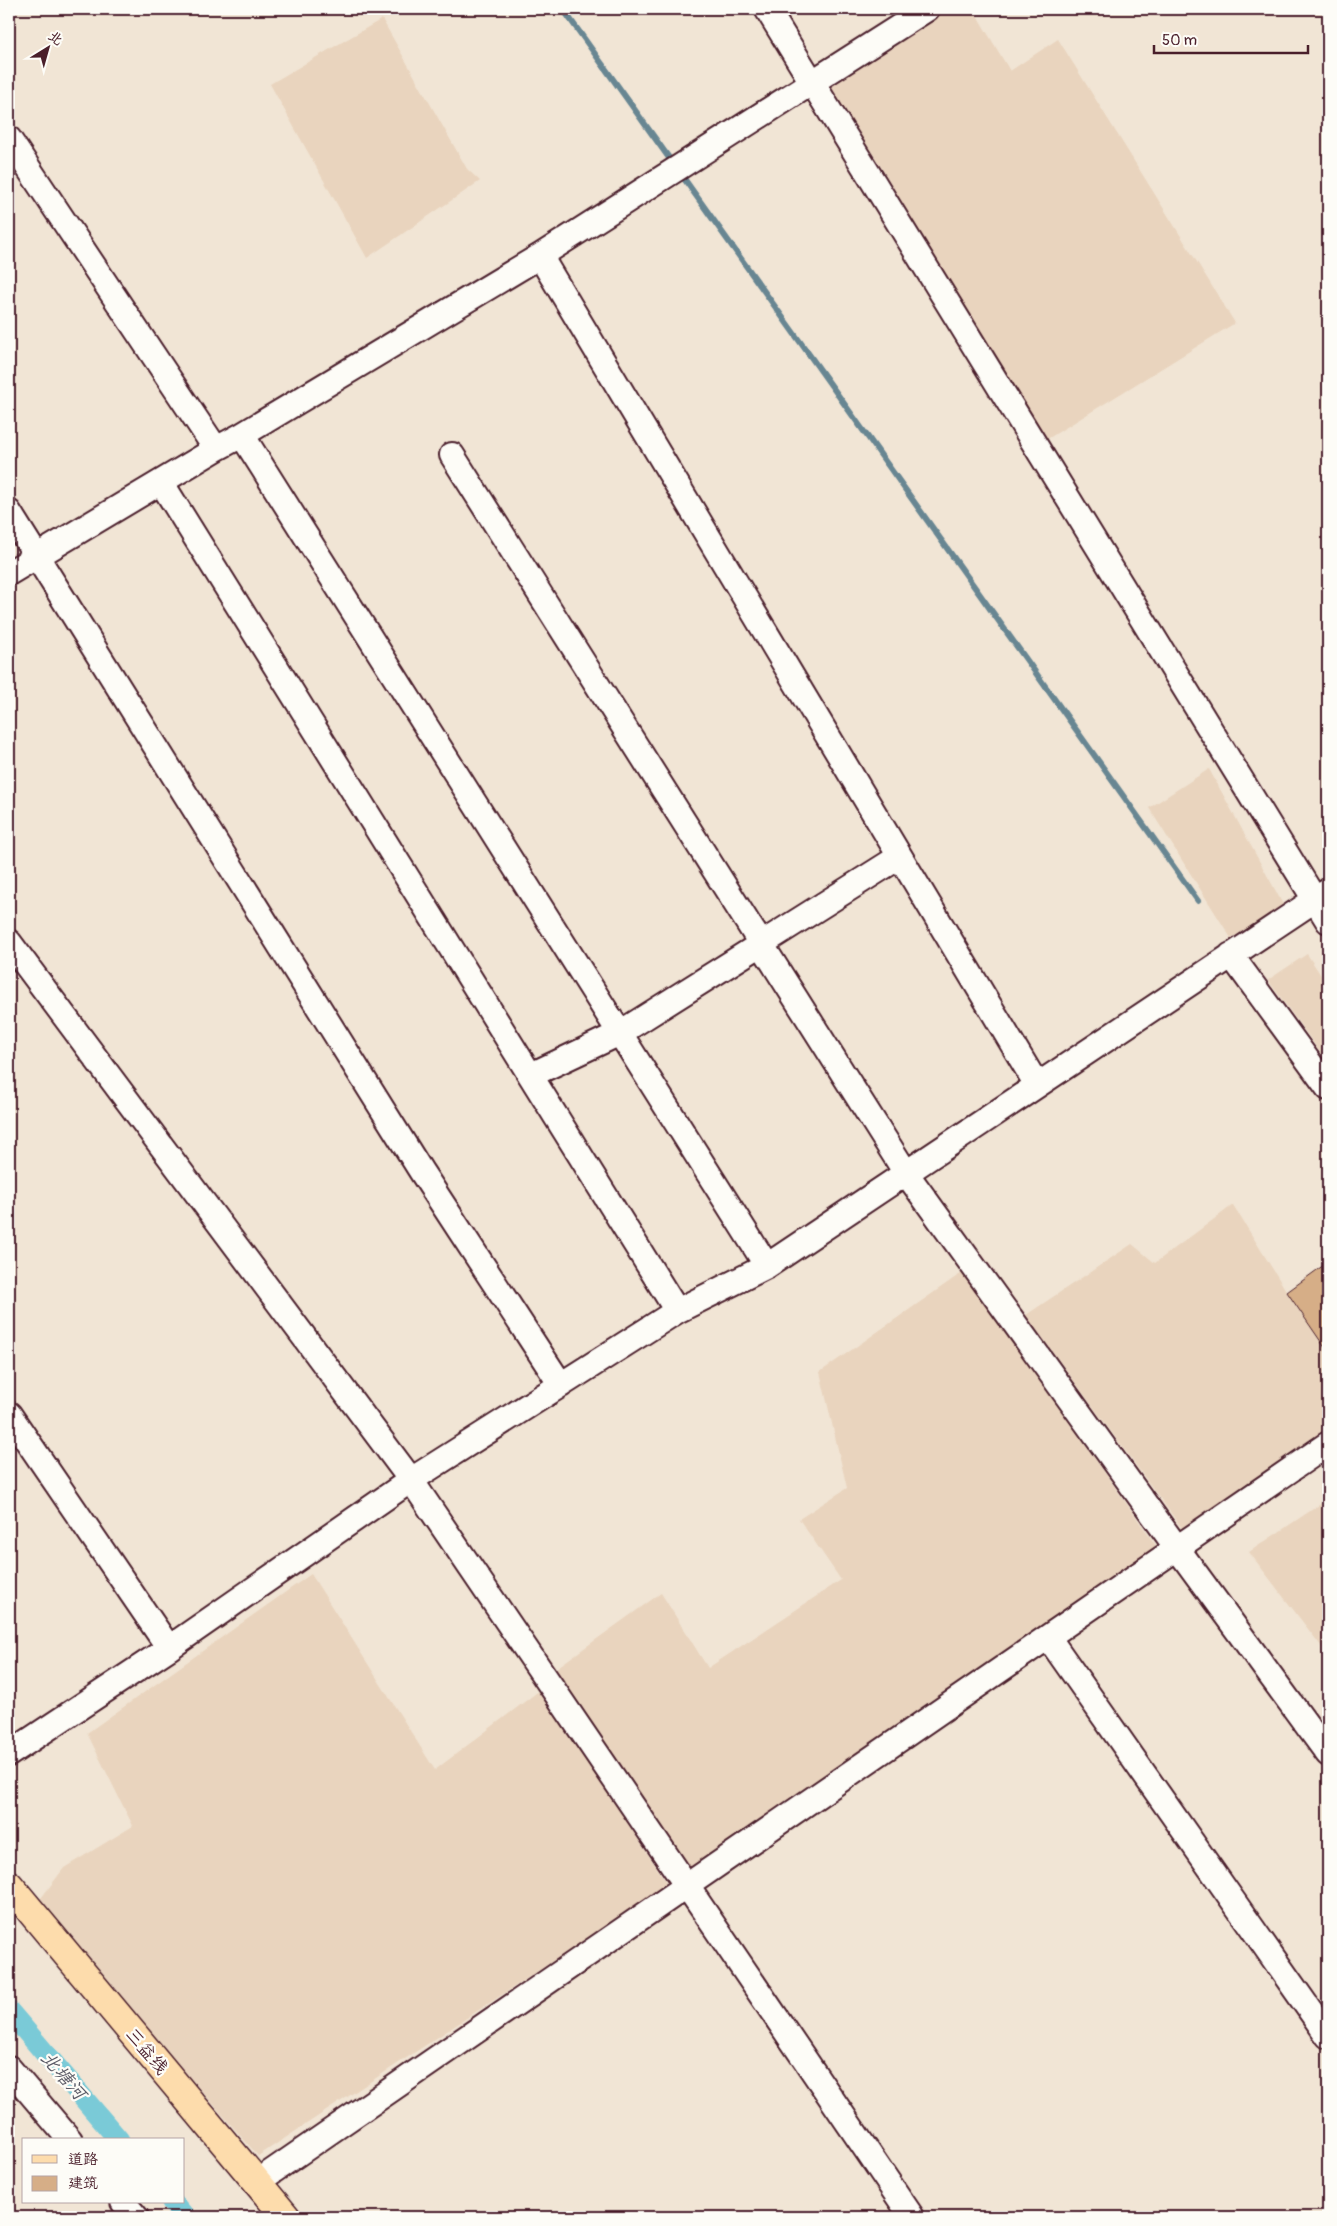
<svg xmlns="http://www.w3.org/2000/svg" width="1337" height="2226" font-family="Pangolin,'LXGW WenKai TC',sans-serif">
	<style>
		.built { fill: #e9d4be }
		.lines { fill: none; stroke-linecap: round; stroke-linejoin: round }
		.stream { stroke: #678692; stroke-width: 6 }
		.canal { stroke: #7acad7; stroke-width: 21 }
		.building { fill: #d6ae87; stroke: #4a1f2b }
		.minor-casing { stroke: #4a1f2b; stroke-width: 28 }
		.major-casing { stroke: #4a1f2b; stroke-width: 31 }
		.minor { stroke: #fdfcf7; stroke-width: 24 }
		.major { stroke: #fddcac; stroke-width: 28 }
		.labels { text-anchor: middle; stroke-width: 4.5; stroke-linejoin: round; paint-order: stroke }
		.street-label { font-size: 18px; fill: #4a1f2b; stroke: #fdfcf7 }
		.water-label { font-size: 19px; font-style: italic; fill: #5b5b67; stroke: #fdfcf7 }
	</style>
	<rect width="100%" height="100%" fill="#f1e5d5"/>
	<filter id="ink" filterUnits="userSpaceOnUse"><feTurbulence type="fractalNoise" baseFrequency=".02" numOctaves="2"/><feDisplacementMap in="SourceGraphic" scale="10" xChannelSelector="R" yChannelSelector="G"/><feConvolveMatrix kernelMatrix="1 2 1 2 8 2 1 2 1" color-interpolation-filters="sRGB"/></filter>
	<g filter="url(#ink)">
		<!-- built -->
		<path class="built" d="M 944,9 L 973,9 L 1010,71 L 1058,39 L 1235,323 L 1044,441 L 877,160 L 827,86 Z
			M 382,19 L 467,169 L 480,181 L 367,258 L 270,84 Z
			M 1209,769 L 1285,908 L 1231,938 L 1149,808 Z
			M 1307,954 L 1328,986 L 1328,1063 L 1268,980 Z
			M 1233,1205 L 1287,1292 L 1328,1352 L 1328,1427 L 1184,1531 L 1026,1315 L 1132,1244 L 1155,1263 Z
			M 963,1272 L 1157,1547 L 928,1703 L 792,1801 L 689,1869 L 555,1669 L 661,1593 L 708,1668 L 841,1580 L 799,1519 L 847,1488 L 820,1372 Z
			M 1328,1499 L 1328,1655 L 1249,1552 Z
			M 311,1574 L 435,1770 L 540,1690 L 668,1885 L 258,2156 L 38,1902 L 64,1868 L 133,1826 L 87,1733 Z"/>
		<g class="lines">
			<!-- stream -->
			<path class="stream" d="M 563,9 L 674,165
				M 680,173 L 1198,901"/>
			<!-- canal -->
			<path class="canal" d="M 9,2011 L 119,2140
				M 172,2202 L 185,2217"/>
		</g>
		<!-- building -->
		<path class="building" d="M 1328,1262 L 1328,1352 L 1287,1292 Z"/>
		<g class="lines">
			<defs>
				<path id="minor" d="M 767,9 L 1328,921
					M 9,139 L 216,449 L 9,573
					M 540,256 L 1037,1085
					M 242,435 L 540,256 L 927,9
					M 216,449 L 242,435 L 767,1266
					M 452,455 L 906,1173 L 1177,1548 L 1328,1754
					M 161,482 L 677,1311
					M 9,512 L 421,1171 L 561,1385
					M 9,942 L 411,1480 L 912,2217
					M 1231,955 L 1328,1088
					M 531,1075 L 620,1033 L 899,857
					M 9,1414 L 169,1648
					M 1048,1637 L 1328,2036
					M 9,1754 L 169,1648 L 411,1480 L 677,1311 L 767,1266 L 1328,891
					M 9,2068 L 70,2140
					M 257,2182 L 1328,1444
					M 123,2202 L 136,2217"/>
				<path id="major" d="M 9,1885 L 286,2217"/>
			</defs>
			<!-- minor casing -->
			<use href="#minor" class="minor-casing"/>
			<!-- major casing -->
			<use href="#major" class="major-casing"/>
			<!-- minor -->
			<use href="#minor" class="minor"/>
			<!-- major -->
			<use href="#major" class="major"/>
		</g>
	</g>
	<g class="labels">
		<!-- street labels -->
		<g class="street-label">
			<text transform="translate(147 2051) rotate(50)" y="6">三益线</text>
		</g>
		<!-- water labels -->
		<g class="water-label">
			<text transform="translate(64 2075) rotate(49)" y="7">北塘河</text>
		</g>
	</g>
	<!-- margin -->
	<rect width="1337" height="2226" fill="none" stroke="#fdfcf7" stroke-width="30"/>
	<rect x="15" y="15" width="1307" height="2196" fill="none" stroke="#4a1f2b" stroke-width="2" filter="url(#ink)"/>
	<!-- legend -->
	<rect x="22" y="2138" width="162" height="65" fill="#fdfcf7" stroke="#b5a4a5"/>
	<rect x="32" y="2155" width="25" height="8" fill="#fddcac" stroke="#b5a4a5"/>
	<text x="68" y="2164" font-size="15" fill="#4a1f2b">道路</text>
	<rect x="32" y="2176" width="25" height="15" fill="#d6ae87" stroke="#b5a4a5"/>
	<text x="68" y="2188" font-size="15" fill="#4a1f2b">建筑</text>
	<!-- north arrow -->
	<g transform="translate(48 48) rotate(37)" stroke="#fdfcf7" stroke-width="4" paint-order="stroke">
	<path d="M0-4L9 19L0 12L-9 19Z" fill="#4a1f2b"/>
	<text y="-8" font-size="14" font-weight="bold" text-anchor="middle" fill="#4a1f2b">北</text>
	</g>
	<!-- scale -->
	<path d="M1154 45v8h154v-8" fill="none" stroke="#4a1f2b" stroke-width="2.5"/>
	<text x="1162" y="45" font-size="15" fill="#4a1f2b" stroke="#fdfcf7" stroke-width="4" paint-order="stroke">50 m</text>
</svg>
